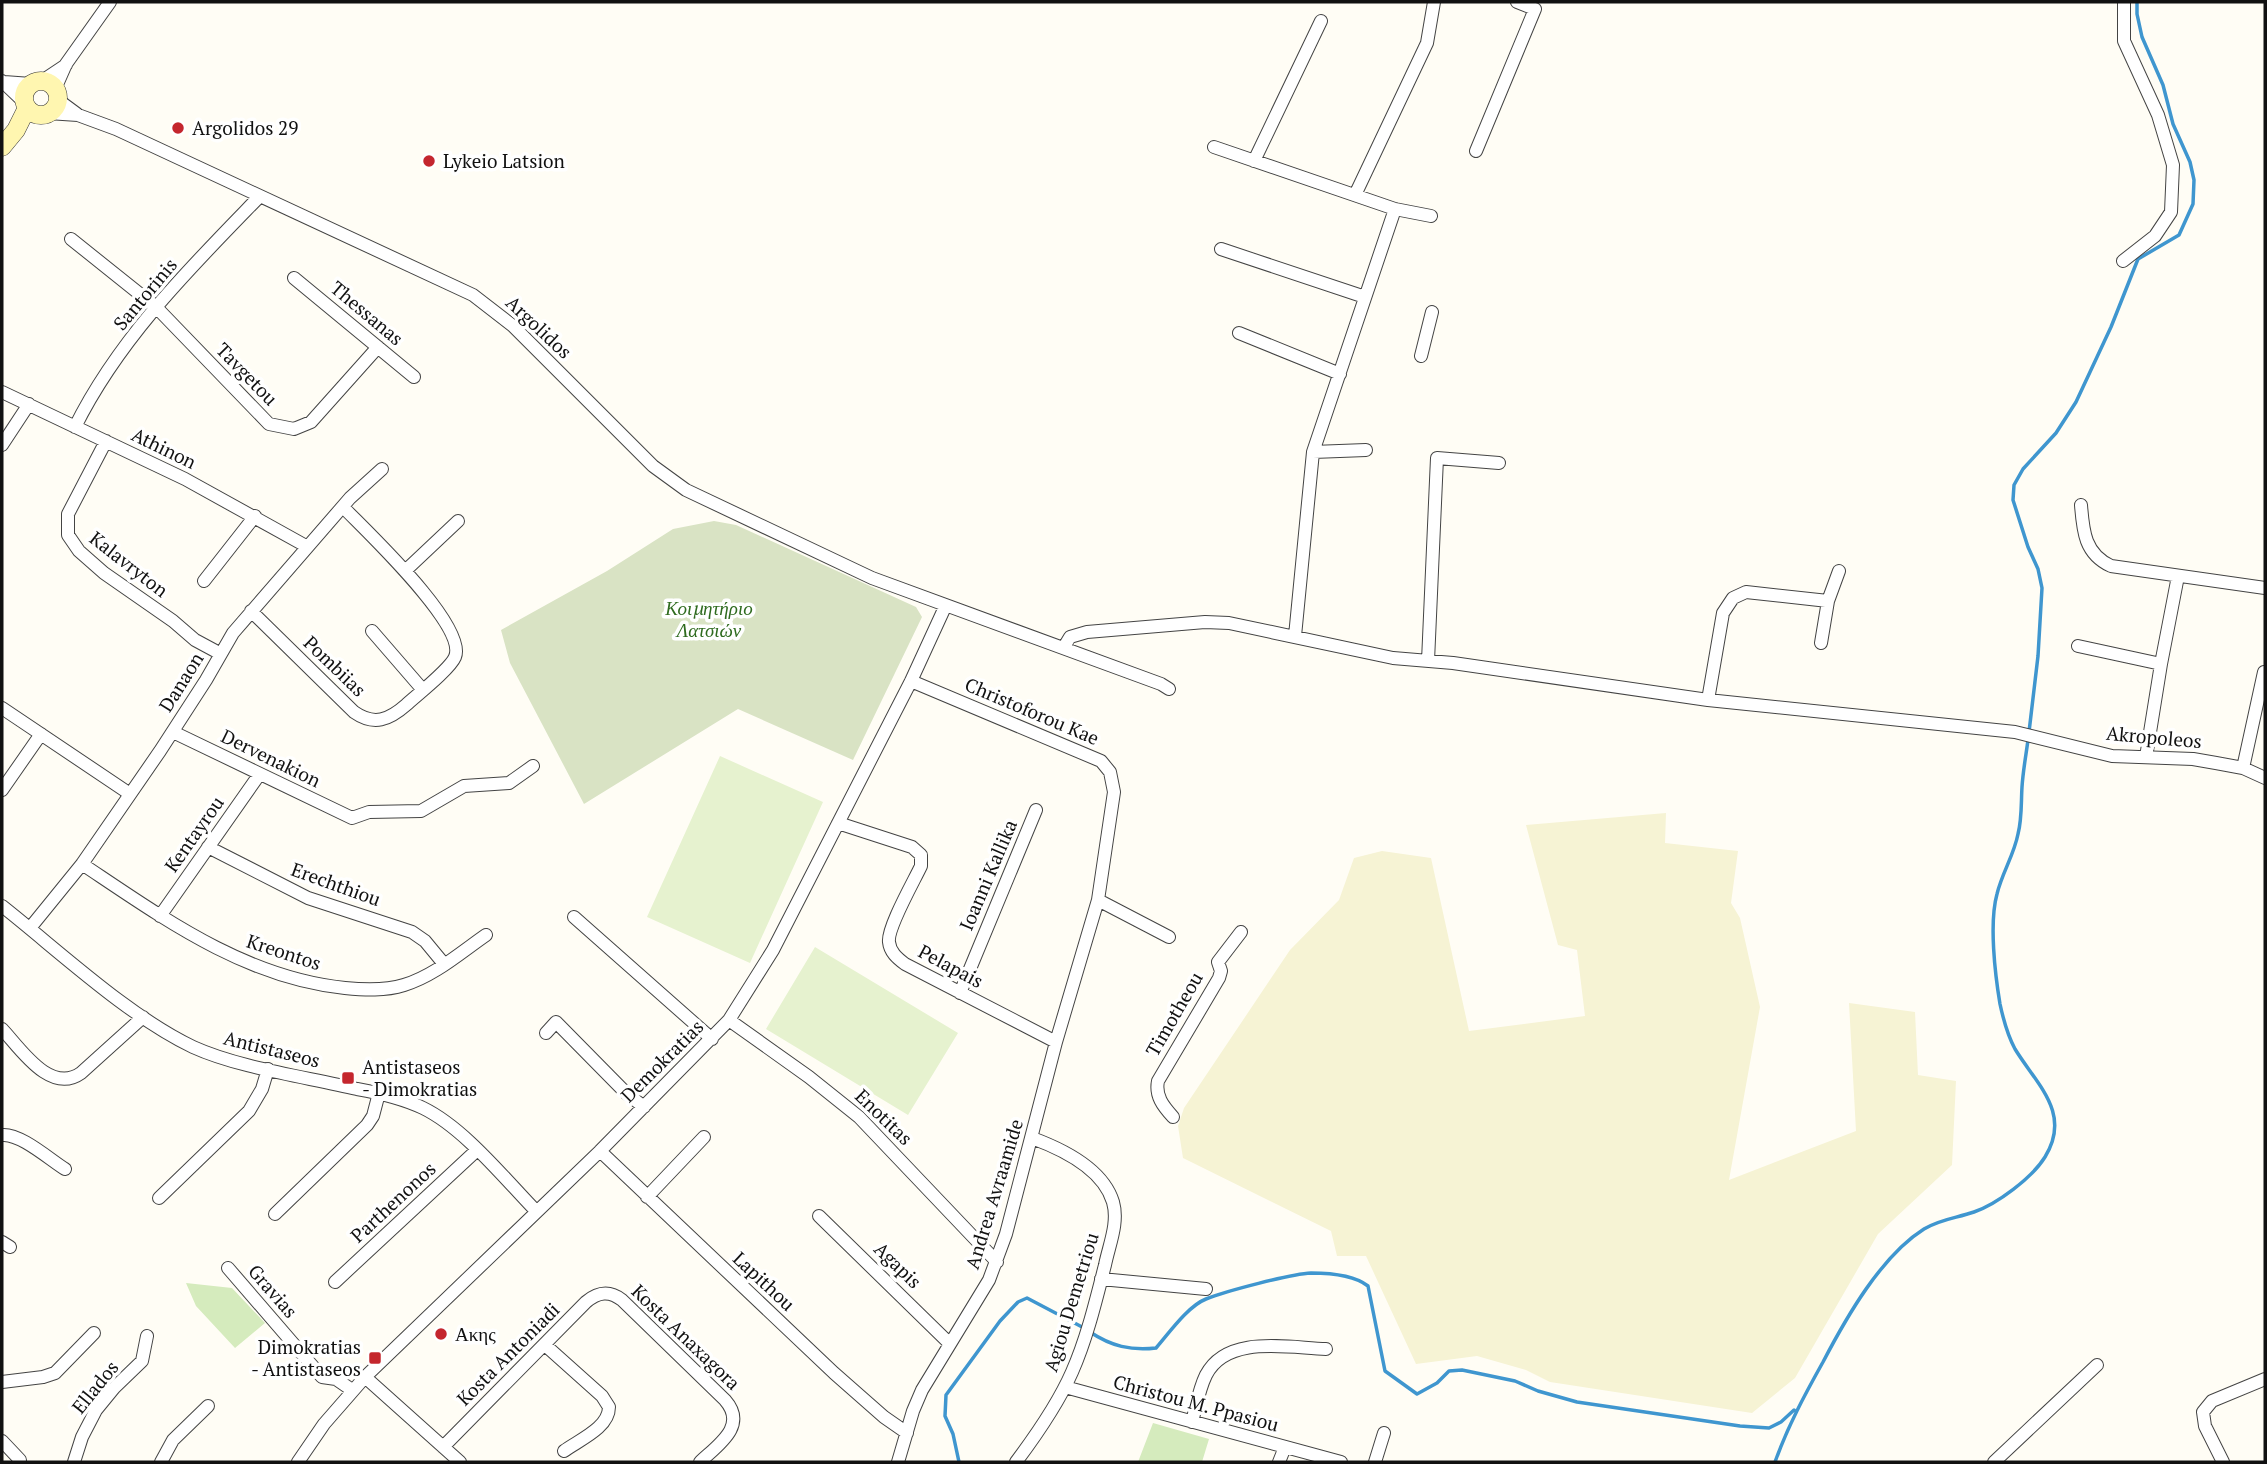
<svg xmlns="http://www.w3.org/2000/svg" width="2267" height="1464" font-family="'PT Serif',serif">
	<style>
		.farmland { fill: #f6f3d4 }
		.green { fill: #d5ebbd }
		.cemetery { fill: #d9e3c4 }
		.pitch { fill: #e6f2cf }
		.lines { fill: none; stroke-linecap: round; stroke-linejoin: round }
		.stream { stroke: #3f96cf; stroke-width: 3.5 }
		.street-casing { stroke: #444; stroke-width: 14 }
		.secondary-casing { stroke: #333; stroke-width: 19 }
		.street { stroke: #fff; stroke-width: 12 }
		.secondary { stroke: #fff6b0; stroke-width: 18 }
		.poi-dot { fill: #c4262e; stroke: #fff; stroke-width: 2.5 }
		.labels { text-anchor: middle; stroke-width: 7; stroke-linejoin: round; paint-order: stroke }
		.poi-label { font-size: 19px; fill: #111; stroke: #fff; text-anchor: start }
		.street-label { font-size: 19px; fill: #111; stroke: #fff }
		.park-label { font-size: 19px; font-style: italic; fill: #2f6b1f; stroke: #fff }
	</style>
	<rect width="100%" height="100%" fill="#fffdf5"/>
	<!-- farmland -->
	<path class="farmland" d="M 1666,813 L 1665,843 L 1738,851 L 1731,903 L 1740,918 L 1760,1007 L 1729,1180 L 1856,1131 L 1849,1003 L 1915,1012 L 1918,1075 L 1956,1081 L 1952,1165 L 1878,1234 L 1795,1378 L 1752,1413 L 1550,1382 L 1526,1370 L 1477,1356 L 1416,1364 L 1366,1256 L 1337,1256 L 1331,1231 L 1183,1158 L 1178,1126 L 1184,1108 L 1290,950 L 1339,900 L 1354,858 L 1382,851 L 1431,858 L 1469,1031 L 1585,1016 L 1577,950 L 1558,945 L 1526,825 Z"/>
	<!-- green -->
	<path class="green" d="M 186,1283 L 232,1288 L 265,1323 L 235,1348 L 196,1306 Z
		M 1153,1423 L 1209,1439 L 1202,1462 L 1138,1462 Z"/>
	<!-- cemetery -->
	<path class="cemetery" d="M 714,521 L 736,525 L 916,607 L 922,617 L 853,760 L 738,709 L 584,804 L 510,663 L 501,630 L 607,571 L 673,529 Z"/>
	<!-- pitch -->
	<path class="pitch" d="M 720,756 L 823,802 L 750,963 L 647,917 Z
		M 815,947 L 958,1033 L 908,1115 L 766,1029 Z"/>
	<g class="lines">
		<!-- stream -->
		<path class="stream" d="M 2029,732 L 2038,656 L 2042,588 L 2038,569 L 2028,547 L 2013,500 L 2014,485 L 2023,469 L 2056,433 L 2076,402 L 2111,327 L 2138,259 L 2179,235 L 2193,204 L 2194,180 L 2190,162 L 2173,124 L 2163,85 L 2142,37 L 2137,14 L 2137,2
			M 1090,1332 C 1111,1346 1131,1351 1156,1348 C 1169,1333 1188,1306 1206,1299 C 1226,1291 1291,1274 1311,1273 C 1329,1273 1354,1275 1368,1286 L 1385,1371 L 1417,1394 L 1437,1383 L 1449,1371 L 1462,1370 L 1515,1381 L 1538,1391 L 1577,1402 L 1740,1426 L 1769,1428 L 1781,1422 L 1794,1410
			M 959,1462 L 953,1434 L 945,1416 L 946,1395 L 1000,1321 L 1018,1302 L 1027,1298 L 1084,1328
			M 1775,1462 C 1788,1426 1804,1396 1823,1362 C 1846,1318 1881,1256 1924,1229 C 1940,1219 1957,1218 1974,1212 C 1997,1204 2032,1178 2045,1157 C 2072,1113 2037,1085 2015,1049 C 2008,1036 2003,1018 2000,1004 C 1995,974 1989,923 1997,894 C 2002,873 2014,855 2018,834 C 2022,819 2021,803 2022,787 C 2023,771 2026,755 2028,740"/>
		<defs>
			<path id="street" d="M 2,81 L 25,103
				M 42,81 L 66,65
				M 4,82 L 31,84
				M 55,89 L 66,64 L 110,2
				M 58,100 L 77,114
				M 48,113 L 78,115 L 116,129 L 473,295 L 513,326 L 653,466 L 686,490 L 872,578 L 1161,684 L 1169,689
				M 1214,147 L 1395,209 L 1431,216
				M 1476,151 L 1535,9 L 1517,2
				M 1254,161 L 1321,21
				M 1355,195 L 1427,43 L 1434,2
				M 71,239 L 156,307 L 269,424 L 294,429 L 311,422 L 378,347
				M 1221,249 L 1365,297
				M 2123,261 L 2155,236 L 2171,212 L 2173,165 L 2158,115 L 2124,41 L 2124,2
				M 294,278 L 414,377
				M 1239,333 L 1340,374
				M 1421,356 L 1432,312
				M 2,392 L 185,479 L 306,546
				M 75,427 C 119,338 191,267 259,197
				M 106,441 L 68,514 L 68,535 L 79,551 L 104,573 L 173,621 L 195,640 L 221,654
				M 2,445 L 29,404
				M 1313,452 L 1366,450
				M 2081,505 C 2083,532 2085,554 2111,566 L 2265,588
				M 405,571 L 458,521
				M 204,581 L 255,516
				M 251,611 L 354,712 C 374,726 389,720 406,705 C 417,695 450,669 455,657 C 468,626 365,530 343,507
				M 372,631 L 423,690
				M 1295,636 L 1313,452 L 1395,209
				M 1821,643 L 1828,601 L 1839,571
				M 2078,646 L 2161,664
				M 1064,647 L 1070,637 L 1087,632 L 1205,622 L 1229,623 L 1393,658 L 1453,663 L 1708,700 L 2015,732 L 2112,756 L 2193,759 L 2216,763 L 2243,768 L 2265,778
				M 1428,661 L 1437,458 L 1499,463
				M 1708,700 L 1723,613 L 1733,598 L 1746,592 L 1828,601
				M 2,708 L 130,794
				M 173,732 L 352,818 L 369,812 L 421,811 L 464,786 L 509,783 L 533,766
				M 2146,757 L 2161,664 L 2178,576
				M 2243,768 L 2264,672
				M 2,790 L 41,734
				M 838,823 L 912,847 L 921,855 L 921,866 C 914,881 887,928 889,942 C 890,952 897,958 905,964 L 1056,1042
				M 208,847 L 308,898 L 412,932 L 425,941 L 444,964
				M 82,864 C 163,918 245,978 345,988 C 365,990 385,991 404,985 C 434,976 460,953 486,935
				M 1098,900 L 1169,937
				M 2,906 C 59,951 128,1016 193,1047 C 239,1068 307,1077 357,1089 C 380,1093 402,1098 423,1108 C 464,1128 504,1178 536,1211
				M 160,916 L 259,775
				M 574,917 L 712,1039
				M 30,928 L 82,864 L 160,751 L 206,680 L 233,633 L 350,498 L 382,469
				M 960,993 L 1036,810
				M 729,1020 L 809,1077 L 859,1117 L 997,1262
				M 2,1029 C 20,1048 50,1095 81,1073 L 143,1017
				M 546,1033 L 556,1022 L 626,1093 L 644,1107
				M 1173,1117 C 1163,1106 1155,1096 1158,1081 L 1219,978 L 1221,971 L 1218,962 L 1241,932
				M 2,1135 C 20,1133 49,1159 65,1169
				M 600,1151 L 834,1373 L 884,1417 L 907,1433
				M 647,1197 L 704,1137
				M 159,1198 L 249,1111 L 262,1089 L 268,1069
				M 275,1214 L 367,1125 L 373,1116 L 379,1093
				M 819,1216 L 949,1343
				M 2,1242 L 10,1247
				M 228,1268 L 322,1377 L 336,1379 L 352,1390
				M 1101,1279 L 1206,1289
				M 335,1282 L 477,1150
				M 545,1345 L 602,1396 L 609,1407 C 609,1428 579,1440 564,1451
				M 365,1377 L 460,1462
				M 2,1382 L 43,1377 L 55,1373 L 94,1333
				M 1065,1387 L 1341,1462
				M 1192,1422 C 1196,1407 1199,1389 1206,1375 C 1227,1334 1289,1348 1326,1349
				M 2,1441 L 20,1460
				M 443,1447 L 586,1302 C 598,1292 609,1290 622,1300 L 725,1400 C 748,1426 718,1445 700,1462
				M 74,1462 L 82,1437 L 96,1410 L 114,1388 L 142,1361 L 147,1336
				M 161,1462 L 173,1440 L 208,1406
				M 298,1462 L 324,1424 L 365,1377 L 600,1151 L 729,1020 L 773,950 L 911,681 L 945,607
				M 898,1462 L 913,1411 L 922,1390 L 989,1280 L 1006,1234 L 1056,1042 L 1098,900 L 1114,792 L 1110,772 L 1101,761 L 911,681
				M 1016,1462 C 1037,1434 1058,1404 1072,1372 C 1087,1338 1096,1300 1105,1265 C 1109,1245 1119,1223 1113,1202 C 1103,1169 1062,1149 1032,1138
				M 1279,1462 L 1285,1447
				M 1375,1462 L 1384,1433
				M 1994,1462 L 2097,1365
				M 2223,1462 L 2205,1426 L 2203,1412 L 2212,1401 L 2265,1379"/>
			<path id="secondary" d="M24 98a17 17 0 1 1 34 0a17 17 0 1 1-34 0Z
				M 2,147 L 16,130 L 27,108"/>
		</defs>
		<!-- street casing -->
		<use href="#street" class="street-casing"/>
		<!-- secondary casing -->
		<use href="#secondary" class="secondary-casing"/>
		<!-- street -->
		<use href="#street" class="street"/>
		<!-- secondary -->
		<use href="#secondary" class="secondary"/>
	</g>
	<!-- markers -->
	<g class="poi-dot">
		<circle cx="178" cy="128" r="7"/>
		<circle cx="429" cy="161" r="7"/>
		<rect x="341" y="1071" width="14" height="14" rx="3.5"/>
		<circle cx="441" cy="1334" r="7"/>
		<rect x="368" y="1351" width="14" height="14" rx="3.5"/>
	</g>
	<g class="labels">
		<!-- poi labels -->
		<g class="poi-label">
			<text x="192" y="135">Argolidos 29</text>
			<text x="443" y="168">Lykeio Latsion</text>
			<text x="362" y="1074">Antistaseos<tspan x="362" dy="22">- Dimokratias</tspan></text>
			<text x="455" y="1341">Ακης</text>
			<text x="361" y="1354" text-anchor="end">Dimokratias<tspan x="361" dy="22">- Antistaseos</tspan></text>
		</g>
		<!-- street labels -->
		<g class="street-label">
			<text transform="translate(145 294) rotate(-50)" y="7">Santorinis</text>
			<text transform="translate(367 313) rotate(40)" y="7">Thessanas</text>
			<text transform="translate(539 327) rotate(43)" y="7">Argolidos</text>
			<text transform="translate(247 374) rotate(46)" y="7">Tavgetou</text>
			<text transform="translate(164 448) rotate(26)" y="7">Athinon</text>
			<text transform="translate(129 564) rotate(38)" y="7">Kalavryton</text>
			<text transform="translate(335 666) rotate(44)" y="7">Pombiias</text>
			<text transform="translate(181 682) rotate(-58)" y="7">Danaon</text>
			<text transform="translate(1032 711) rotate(23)" y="7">Christoforou Kae</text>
			<text transform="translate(2154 737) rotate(5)" y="7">Akropoleos</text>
			<text transform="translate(271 758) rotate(26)" y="7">Dervenakion</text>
			<text transform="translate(194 834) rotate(-55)" y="7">Kentayrou</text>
			<text transform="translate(988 875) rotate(-67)" y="7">Ioanni Kallika</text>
			<text transform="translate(336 884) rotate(20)" y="7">Erechthiou</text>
			<text transform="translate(284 952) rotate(18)" y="7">Kreontos</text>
			<text transform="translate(951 966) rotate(28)" y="7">Pelapais</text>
			<text transform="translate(1174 1014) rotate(-60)" y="7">Timotheou</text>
			<text transform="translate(272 1049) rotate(14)" y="7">Antistaseos</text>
			<text transform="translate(662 1061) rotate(-45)" y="7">Demokratias</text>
			<text transform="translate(884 1117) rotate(44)" y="7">Enotitas</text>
			<text transform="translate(994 1194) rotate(-73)" y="7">Andrea Avraamide</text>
			<text transform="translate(393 1202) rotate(-43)" y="7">Parthenonos</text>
			<text transform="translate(898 1265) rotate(44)" y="7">Agapis</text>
			<text transform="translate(764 1281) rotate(43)" y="7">Lapithou</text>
			<text transform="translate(273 1291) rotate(49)" y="7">Gravias</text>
			<text transform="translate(1071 1302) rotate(-73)" y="7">Agiou Demetriou</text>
			<text transform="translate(686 1337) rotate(44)" y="7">Kosta Anaxagora</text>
			<text transform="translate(508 1354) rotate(-45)" y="7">Kosta Antoniadi</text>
			<text transform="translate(95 1387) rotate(-51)" y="7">Ellados</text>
			<text transform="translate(1196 1403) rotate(15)" y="7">Christou M. Ppasiou</text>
		</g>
		<!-- park labels -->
		<g class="park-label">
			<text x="709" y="615">Κοιμητήριο<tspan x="709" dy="22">Λατσιών</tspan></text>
		</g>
	</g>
	<!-- border -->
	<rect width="2267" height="1464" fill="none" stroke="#111111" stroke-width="7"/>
</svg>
